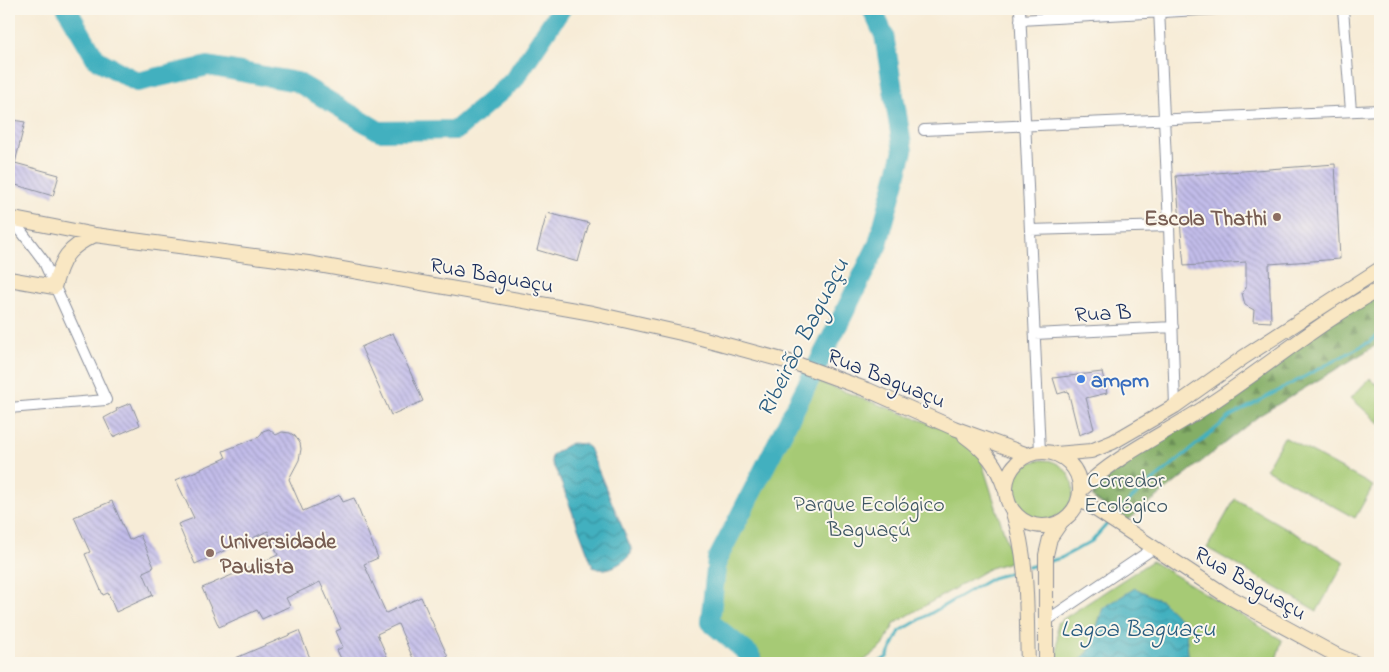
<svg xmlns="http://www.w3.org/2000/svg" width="1389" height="672" font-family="'Indie Flower',sans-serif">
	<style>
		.green { fill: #a6ca74; stroke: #607c69 }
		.forest { fill: url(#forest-firs); stroke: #506e62 }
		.water { fill: url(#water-waves); stroke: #2e708e }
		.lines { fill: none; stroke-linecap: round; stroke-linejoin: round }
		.stream { stroke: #42b0bf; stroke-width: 3 }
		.river { stroke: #42b0bf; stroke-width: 20 }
		.building { fill: url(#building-back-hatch) }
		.street-casing { stroke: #898e9a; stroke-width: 12 }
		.secondary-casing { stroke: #898e9a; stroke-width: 16 }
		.street { stroke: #fff; stroke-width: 10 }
		.secondary { stroke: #f9e7c3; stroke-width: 14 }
		.education-dot { fill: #8d6e63; stroke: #fbf7ec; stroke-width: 2 }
		.shop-dot { fill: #3f7fe0; stroke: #fbf7ec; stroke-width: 2 }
		.labels { text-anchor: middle; stroke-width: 4; stroke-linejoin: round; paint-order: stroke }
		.education-label { font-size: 22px; font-weight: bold; fill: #785e54; stroke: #fbf7ec; text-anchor: end }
		.street-label { font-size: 22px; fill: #1b2f5e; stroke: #fbf7ec }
		.shop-label { font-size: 22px; font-weight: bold; fill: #366cbe; stroke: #fbf7ec; text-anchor: start }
		.park-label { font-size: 22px; fill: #3e5664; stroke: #fbf7ec }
		.water-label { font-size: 24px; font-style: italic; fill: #295c80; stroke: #fbf7ec }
	</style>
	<defs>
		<pattern id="forest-firs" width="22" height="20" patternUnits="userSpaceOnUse" patternTransform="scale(1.25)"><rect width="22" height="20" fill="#84ae66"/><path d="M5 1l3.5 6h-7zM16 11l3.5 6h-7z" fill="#6b8e57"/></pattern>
		<pattern id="water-waves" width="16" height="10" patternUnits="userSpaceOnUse" patternTransform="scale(1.25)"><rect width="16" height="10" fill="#42b0bf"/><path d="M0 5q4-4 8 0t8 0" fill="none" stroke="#36909e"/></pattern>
		<pattern id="building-back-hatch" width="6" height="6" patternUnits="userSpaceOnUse" patternTransform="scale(1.25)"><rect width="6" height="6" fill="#c3bdea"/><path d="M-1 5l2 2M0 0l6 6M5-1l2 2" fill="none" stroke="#9e9ac1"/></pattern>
	</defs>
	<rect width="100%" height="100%" fill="#fbf7ec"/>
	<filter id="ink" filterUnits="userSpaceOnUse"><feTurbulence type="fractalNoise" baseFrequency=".02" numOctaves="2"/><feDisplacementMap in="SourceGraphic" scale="10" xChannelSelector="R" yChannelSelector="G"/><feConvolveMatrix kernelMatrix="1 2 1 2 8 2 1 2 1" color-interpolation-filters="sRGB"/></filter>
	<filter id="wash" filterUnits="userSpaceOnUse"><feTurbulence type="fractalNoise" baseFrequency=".0096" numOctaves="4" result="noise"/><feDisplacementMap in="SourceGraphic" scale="20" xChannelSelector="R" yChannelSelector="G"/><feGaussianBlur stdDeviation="1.12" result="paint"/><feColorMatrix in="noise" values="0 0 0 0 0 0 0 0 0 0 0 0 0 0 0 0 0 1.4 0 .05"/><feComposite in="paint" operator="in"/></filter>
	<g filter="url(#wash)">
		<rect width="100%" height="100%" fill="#f7ecd7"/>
		<!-- green -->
		<path class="green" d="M 1370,378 L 1380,388 L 1380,424 L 1351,398 Z
			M 819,382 L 947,430 L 979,453 L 1013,561 L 990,568 L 895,623 L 883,646 L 861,663 L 763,663 L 760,654 L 718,617 L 725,562 Z
			M 1284,437 L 1373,486 L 1355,518 L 1266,469 Z
			M1013 490a30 30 0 1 1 60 0a30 30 0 1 1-60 0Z
			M 1235,499 L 1345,562 L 1317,611 L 1207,548 Z
			M 1152,561 L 1282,640 L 1275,663 L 1196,663 L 1188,654 L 1185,624 L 1103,608 L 1089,651 L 1077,663 L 1058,663 L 1057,623 Z"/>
		<!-- forest -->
		<path class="forest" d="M 1380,287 L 1380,343 L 1260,415 L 1127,521 L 1093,498 L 1092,486 L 1215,406 Z"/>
		<!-- water -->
		<path class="water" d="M 571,443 L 584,444 L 589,448 L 631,548 L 631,554 C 623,563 606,574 593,567 L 559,477 L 551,461 L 552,455 Z
			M 1135,588 L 1162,601 L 1185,624 L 1188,654 L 1196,663 L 1077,663 L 1089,651 L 1103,608 Z"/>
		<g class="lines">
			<!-- stream -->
			<path class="stream" d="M 1114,517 L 1132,498 L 1231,416 L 1369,342 L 1380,334
				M 1050,561 L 1061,558 L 1092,541 L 1108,523
				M 1028,567 L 1041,564
				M 878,663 L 887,657 L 900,631 L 992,578 L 1020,570"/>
			<!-- river -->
			<path class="river" d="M 67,9 L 96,59 L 137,82 L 208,66 L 297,82 L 379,131 L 456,130 L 513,81 L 561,9
				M 752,663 L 750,655 L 710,622 L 717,560 L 842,317 L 878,244 L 903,151 L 884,35 L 872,9"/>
		</g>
		<g id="blocks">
			<!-- building -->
			<path class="building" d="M 13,120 L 25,122 L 15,163 L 59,175 L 53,196 L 9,183 L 9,136 Z
				M 1335,164 L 1340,259 L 1269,264 L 1271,322 L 1253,321 L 1254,310 L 1245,305 L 1242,293 L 1246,288 L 1246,262 L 1184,266 L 1176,176 Z
				M 547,213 L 589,223 L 578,262 L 537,250 Z
				M 393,333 L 423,401 L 391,415 L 361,347 Z
				M 1102,372 L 1107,393 L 1086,398 L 1094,429 L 1079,435 L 1068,391 L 1058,394 L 1053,378 Z
				M 131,403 L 140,425 L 113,437 L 104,418 L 117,411 L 116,409 Z
				M 269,429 L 276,435 L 282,432 L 290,433 L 295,436 L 300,443 L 301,449 L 299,460 L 289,479 L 303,511 L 340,495 L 343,502 L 354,498 L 378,558 L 364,564 L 386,613 L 421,597 L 448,657 L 433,663 L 415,663 L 398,624 L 377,634 L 390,663 L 343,663 L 337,650 L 343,647 L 336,631 L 341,629 L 320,582 L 286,598 L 290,606 L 262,619 L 257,610 L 219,627 L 202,588 L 278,555 L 268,531 L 195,564 L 178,524 L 194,518 L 176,480 L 226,458 L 223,451 L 259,437 L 263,431 Z
				M 112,501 L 129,540 L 140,535 L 154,567 L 143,572 L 153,595 L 116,612 L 108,593 L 103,595 L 85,554 L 90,552 L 74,517 Z
				M 299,631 L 312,663 L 224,663 Z"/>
		</g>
	</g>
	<g filter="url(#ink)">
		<use href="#blocks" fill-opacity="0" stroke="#898e9a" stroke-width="1"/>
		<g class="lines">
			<defs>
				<path id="street" d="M 1020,9 L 1040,452
					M 1159,9 L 1169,226 L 1175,406
					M 1343,9 L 1351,111
					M 1020,20 L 1217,9
					M 924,130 L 1380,110
					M 9,223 L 21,231 L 43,260 L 106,400 L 9,408
					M 1030,230 L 1169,226
					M 1035,334 L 1173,327
					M 1046,621 L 1154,548"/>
				<path id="secondary" d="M 9,218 L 95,235 L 308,263 L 592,313 L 690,335 L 797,364 L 868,390 L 954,428 L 1028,455
					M 9,279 L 54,287 C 62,258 67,248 95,235
					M 965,436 C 986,451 997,465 1005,489
					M1006 489a37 37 0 1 1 74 0a37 37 0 1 1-74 0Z
					M 1056,454 L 1091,451 L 1113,442 L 1175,406 L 1244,357 L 1380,269
					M 1081,490 C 1119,453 1169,432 1213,402 C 1269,365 1321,321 1380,289
					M 1080,499 L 1224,594 L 1336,655 L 1355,663
					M 1013,513 C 1029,561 1026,613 1028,663
					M 1046,663 L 1046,555 L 1050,538 L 1061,522"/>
			</defs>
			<!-- street casing -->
			<use href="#street" class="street-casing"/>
			<!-- secondary casing -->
			<use href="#secondary" class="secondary-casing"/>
			<!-- street -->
			<use href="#street" class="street"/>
			<!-- secondary -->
			<use href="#secondary" class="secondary"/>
		</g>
	</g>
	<!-- markers -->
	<g class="education-dot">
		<circle cx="1277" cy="217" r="5"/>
		<circle cx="210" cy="553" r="5"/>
	</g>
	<circle class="shop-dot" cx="1081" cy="379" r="5"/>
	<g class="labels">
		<!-- education labels -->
		<g class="education-label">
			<text x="1267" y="225">Escola Thathi</text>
			<text x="220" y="548" text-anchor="start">Universidade<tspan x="220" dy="25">Paulista</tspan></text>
		</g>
		<!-- street labels -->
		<g class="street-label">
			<text transform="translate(492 274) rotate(10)" y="8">Rua Baguaçu</text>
			<text transform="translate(1103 312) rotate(-3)" y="8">Rua B</text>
			<text transform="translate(887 377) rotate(22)" y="8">Rua Baguaçu</text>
			<text transform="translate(1251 582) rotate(30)" y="8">Rua Baguaçu</text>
		</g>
		<!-- shop labels -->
		<g class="shop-label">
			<text x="1091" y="387">ampm</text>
		</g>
		<!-- park labels -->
		<g class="park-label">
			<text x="1126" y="487">Corredor<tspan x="1126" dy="25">Ecológico</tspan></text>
			<text x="869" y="511">Parque Ecológico<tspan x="869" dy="25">Baguaçú</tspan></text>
		</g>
		<!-- water labels -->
		<g class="water-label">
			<text transform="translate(802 337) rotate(-63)" y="8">Ribeirão Baguaçu</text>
			<text x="1138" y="636">Lagoa Baguaçu</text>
		</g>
	</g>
	<!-- margin -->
	<rect width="1389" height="672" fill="none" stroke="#fbf7ec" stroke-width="30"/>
</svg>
